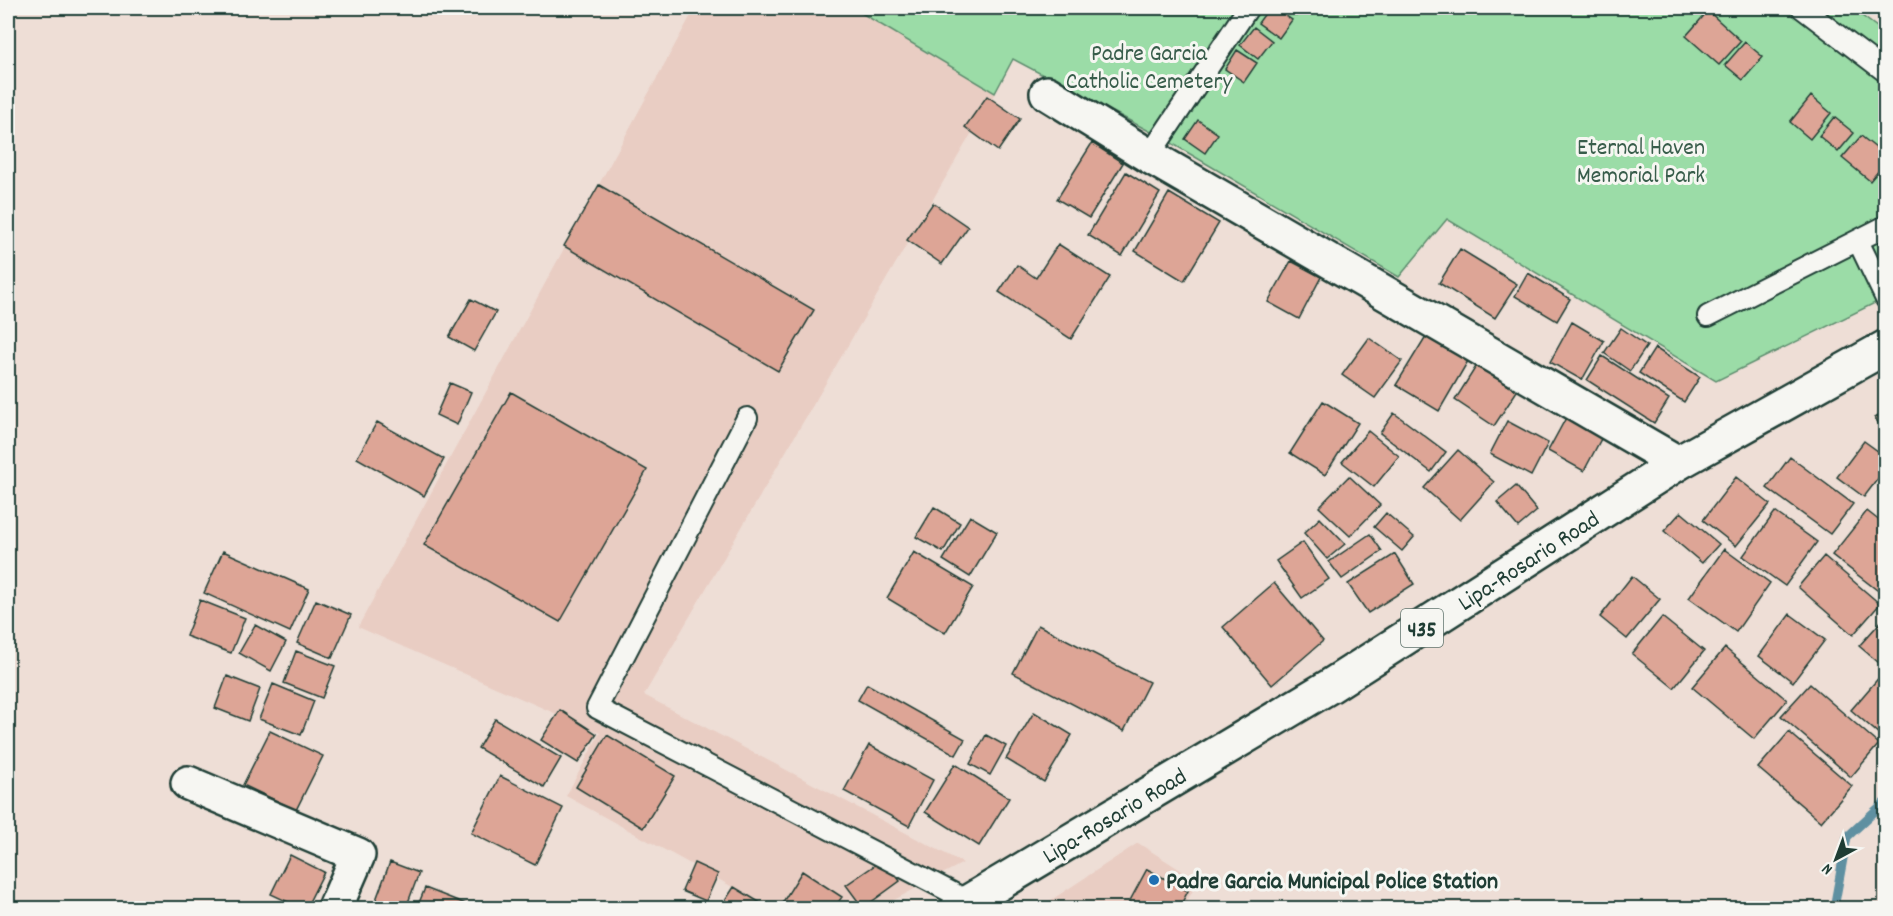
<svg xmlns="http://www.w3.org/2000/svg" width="1893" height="916" font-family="Dekko,sans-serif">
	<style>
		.built { fill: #e9cdc3 }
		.green { fill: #9bdca7; stroke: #5d8c6e; stroke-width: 1.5 }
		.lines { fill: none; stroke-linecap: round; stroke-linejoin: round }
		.stream { stroke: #5f90a1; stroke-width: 9 }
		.building { fill: #dda596; stroke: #1f3d34; stroke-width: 1.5 }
		.service-casing { stroke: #1f3d34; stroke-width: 24 }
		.minor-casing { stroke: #1f3d34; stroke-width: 38 }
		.primary-casing { stroke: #1f3d34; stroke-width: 38 }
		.service { stroke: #f6f6f2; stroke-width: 20 }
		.minor { stroke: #f6f6f2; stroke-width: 33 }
		.primary { stroke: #f6f6f2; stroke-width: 33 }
		.poi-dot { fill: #1f6fb2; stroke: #f6f6f2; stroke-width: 2 }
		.labels { text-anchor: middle; stroke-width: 6; stroke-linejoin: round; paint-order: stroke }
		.shield { fill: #f6f6f2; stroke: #60746d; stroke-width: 1.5 }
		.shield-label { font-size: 22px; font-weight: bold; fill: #1f3d34 }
		.park-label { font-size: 24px; fill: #385d4b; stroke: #f6f6f2 }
		.street-label { font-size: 24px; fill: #1f3d34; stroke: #f6f6f2 }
		.poi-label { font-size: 24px; font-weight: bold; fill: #1f3d34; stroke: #f6f6f2; text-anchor: start }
	</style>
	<rect width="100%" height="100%" fill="#eeded6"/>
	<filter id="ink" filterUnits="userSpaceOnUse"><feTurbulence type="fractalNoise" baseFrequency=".0167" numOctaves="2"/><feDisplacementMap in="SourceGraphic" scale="12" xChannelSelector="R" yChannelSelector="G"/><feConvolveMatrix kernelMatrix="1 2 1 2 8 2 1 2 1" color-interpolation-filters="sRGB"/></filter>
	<g filter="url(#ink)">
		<!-- built -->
		<path class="built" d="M 695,8 L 853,8 L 995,93 L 644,695 L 963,863 L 879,908 L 771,908 L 566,796 L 600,733 L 358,627 Z
			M 1138,843 L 1198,881 L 1183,908 L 1039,908 Z"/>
		<!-- green -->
		<path class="green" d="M 853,8 L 1851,8 L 1885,33 L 1885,298 L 1716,381 L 1447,219 L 1399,277 L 1168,141 L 1013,59 L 995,93 Z"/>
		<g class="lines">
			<!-- stream -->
			<path class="stream" d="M 1834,908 L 1847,837 L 1886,801"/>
		</g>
		<!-- building -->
		<path class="building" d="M 1269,8 L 1274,8 L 1292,20 L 1279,38 L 1258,23 Z
			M 1284,8 L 1302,8 L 1296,16 Z
			M 1708,11 L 1741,41 L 1719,65 L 1686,36 Z
			M 1254,27 L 1272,41 L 1258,59 L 1240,45 Z
			M 1745,42 L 1763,57 L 1743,80 L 1725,65 Z
			M 1237,50 L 1257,63 L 1244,82 L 1225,69 Z
			M 987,96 L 1020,119 L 998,151 L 965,127 Z
			M 1811,96 L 1831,113 L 1810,139 L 1790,122 Z
			M 1834,117 L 1854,133 L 1838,152 L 1819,136 Z
			M 1198,120 L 1218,134 L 1205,153 L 1185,139 Z
			M 1861,136 L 1886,156 L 1886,162 L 1870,181 L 1842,158 Z
			M 1092,143 L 1123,163 L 1089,218 L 1057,199 Z
			M 1126,172 L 1160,193 L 1122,256 L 1088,235 Z
			M 599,185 L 814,310 L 778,371 L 564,246 Z
			M 1169,193 L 1219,223 L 1184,281 L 1135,251 Z
			M 933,203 L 968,227 L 942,264 L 907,240 Z
			M 1058,244 L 1110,277 L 1071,339 L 999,292 L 1017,265 L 1036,278 Z
			M 1460,249 L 1517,284 L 1495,318 L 1439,283 Z
			M 1291,261 L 1321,277 L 1299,319 L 1268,302 Z
			M 1528,273 L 1570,299 L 1557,321 L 1515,296 Z
			M 471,299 L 496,312 L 474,351 L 449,337 Z
			M 1572,322 L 1604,341 L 1582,380 L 1550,362 Z
			M 1621,328 L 1647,346 L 1630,371 L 1604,353 Z
			M 1426,336 L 1468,361 L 1439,411 L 1396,385 Z
			M 1369,338 L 1402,361 L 1375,398 L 1342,375 Z
			M 1655,348 L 1700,377 L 1684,402 L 1639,373 Z
			M 1602,356 L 1669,399 L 1654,423 L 1587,380 Z
			M 1477,365 L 1517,391 L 1494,426 L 1455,400 Z
			M 450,383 L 471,392 L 457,425 L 436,415 Z
			M 511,392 L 647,470 L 560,622 L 424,545 Z
			M 1323,401 L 1358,423 L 1325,475 L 1290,453 Z
			M 1886,411 L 1886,435 L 1875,418 Z
			M 1394,413 L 1446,452 L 1431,472 L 1380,433 Z
			M 1567,416 L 1603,435 L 1584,471 L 1548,451 Z
			M 1507,421 L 1548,443 L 1531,476 L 1490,454 Z
			M 377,422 L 444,459 L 424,496 L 357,458 Z
			M 1368,431 L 1399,456 L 1374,487 L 1342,462 Z
			M 1864,441 L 1886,457 L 1886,468 L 1864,497 L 1837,477 Z
			M 1458,450 L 1494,482 L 1460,520 L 1424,488 Z
			M 1790,457 L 1853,504 L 1830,534 L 1767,488 Z
			M 1349,476 L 1380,505 L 1350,536 L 1319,507 Z
			M 1736,477 L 1770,504 L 1736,546 L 1703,520 Z
			M 1516,486 L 1537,511 L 1518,527 L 1497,502 Z
			M 934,507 L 960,523 L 943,552 L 916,537 Z
			M 1867,511 L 1886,526 L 1886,597 L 1832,555 Z
			M 1681,512 L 1719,544 L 1702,563 L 1664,531 Z
			M 1775,512 L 1817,542 L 1785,586 L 1743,556 Z
			M 1386,513 L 1414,537 L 1402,551 L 1374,527 Z
			M 970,516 L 997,532 L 970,577 L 943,560 Z
			M 1320,518 L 1345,544 L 1327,559 L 1304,533 Z
			M 1370,534 L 1382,551 L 1342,579 L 1329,562 Z
			M 1303,542 L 1329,579 L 1302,598 L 1276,561 Z
			M 1724,549 L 1770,583 L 1736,632 L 1689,598 Z
			M 223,551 L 309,589 L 290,632 L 204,593 Z
			M 914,552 L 973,587 L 945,633 L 887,598 Z
			M 1395,554 L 1414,584 L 1368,613 L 1348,584 Z
			M 1824,556 L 1880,604 L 1853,635 L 1798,587 Z
			M 1632,576 L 1660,599 L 1627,639 L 1600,617 Z
			M 1274,583 L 1323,641 L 1272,685 L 1223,627 Z
			M 200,600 L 245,618 L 231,653 L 186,636 Z
			M 316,600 L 351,615 L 332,658 L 297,643 Z
			M 1790,614 L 1825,640 L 1793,682 L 1759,656 Z
			M 1886,616 L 1886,669 L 1859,646 Z
			M 1662,617 L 1704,651 L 1674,688 L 1632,654 Z
			M 255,625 L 286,642 L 271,671 L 239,653 Z
			M 1038,625 L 1149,682 L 1124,731 L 1013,673 Z
			M 1725,648 L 1787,700 L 1754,739 L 1692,687 Z
			M 296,651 L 335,666 L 322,698 L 284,683 Z
			M 1882,674 L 1886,677 L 1886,740 L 1851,710 Z
			M 227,676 L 260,689 L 248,721 L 215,708 Z
			M 273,684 L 314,701 L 301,735 L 259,719 Z
			M 867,684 L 965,739 L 956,755 L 858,700 Z
			M 1810,684 L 1879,744 L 1851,777 L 1781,716 Z
			M 560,710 L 597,734 L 578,763 L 541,740 Z
			M 1034,712 L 1072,735 L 1044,782 L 1006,759 Z
			M 495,719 L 561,758 L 544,787 L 478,748 Z
			M 270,731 L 323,756 L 296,810 L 243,785 Z
			M 1789,732 L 1852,786 L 1821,822 L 1758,768 Z
			M 607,735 L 675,776 L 643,828 L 576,787 Z
			M 986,735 L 1006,746 L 990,775 L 970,764 Z
			M 869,745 L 933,780 L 909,826 L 844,791 Z
			M 955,764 L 1009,798 L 979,846 L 925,812 Z
			M 500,776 L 563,808 L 535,865 L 471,833 Z
			M 290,855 L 324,872 L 306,908 L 301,908 L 271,894 Z
			M 884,859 L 900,881 L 863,908 L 846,885 Z
			M 390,862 L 419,873 L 406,908 L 373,908 Z
			M 694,863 L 718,874 L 706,901 L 682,891 Z
			M 1147,869 L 1188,891 L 1179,908 L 1126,908 Z
			M 802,871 L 842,897 L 834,908 L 786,908 L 781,905 Z
			M 734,887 L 769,908 L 724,908 L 721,907 Z
			M 425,888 L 476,908 L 417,908 Z"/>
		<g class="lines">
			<defs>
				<path id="service" d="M 1802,8 L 1886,72
					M 1149,156 L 1248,8
					M 1858,241 L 1886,299
					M 1708,316 L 1886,226
					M 747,418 L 597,708 L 970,902"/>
				<path id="minor" d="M 1047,93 L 1149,156 L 1678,463
					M 188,783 L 358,855 L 335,908"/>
				<path id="primary" d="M 958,908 L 1330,686 L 1678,463 L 1886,347"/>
			</defs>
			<!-- service casing -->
			<use href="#service" class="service-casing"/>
			<!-- minor casing -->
			<use href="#minor" class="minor-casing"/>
			<!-- primary casing -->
			<use href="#primary" class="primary-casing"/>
			<!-- service -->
			<use href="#service" class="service"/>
			<!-- minor -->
			<use href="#minor" class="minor"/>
			<!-- primary -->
			<use href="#primary" class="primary"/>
		</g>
	</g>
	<!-- markers -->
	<circle class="poi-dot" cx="1154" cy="880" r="6"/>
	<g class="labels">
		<!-- shield labels -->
		<rect class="shield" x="1401" y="609" width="42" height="38" rx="4.5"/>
		<g class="shield-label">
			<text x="1422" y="636">435</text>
		</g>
		<!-- park labels -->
		<g class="park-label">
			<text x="1149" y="60">Padre Garcia<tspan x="1149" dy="28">Catholic Cemetery</tspan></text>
			<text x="1641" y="154">Eternal Haven<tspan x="1641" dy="28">Memorial Park</tspan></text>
		</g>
		<!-- street labels -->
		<g class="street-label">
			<text transform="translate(1528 560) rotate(-33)" y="8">Lipa-Rosario Road</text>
			<text transform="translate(1114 815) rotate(-31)" y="8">Lipa-Rosario Road</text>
		</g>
		<!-- poi labels -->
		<g class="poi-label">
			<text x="1166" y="888">Padre Garcia Municipal Police Station</text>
		</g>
	</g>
	<!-- margin -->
	<rect width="1893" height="916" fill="none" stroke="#f6f6f2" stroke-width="30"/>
	<rect x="15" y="15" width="1863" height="886" fill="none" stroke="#1f3d34" stroke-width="2" filter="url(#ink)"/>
	<!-- north arrow -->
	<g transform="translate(1836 859) rotate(221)" stroke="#f6f6f2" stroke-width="4.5" paint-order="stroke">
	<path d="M0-4.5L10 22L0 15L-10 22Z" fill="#1f3d34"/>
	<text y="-9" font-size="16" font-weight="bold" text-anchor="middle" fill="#1f3d34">N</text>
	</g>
</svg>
